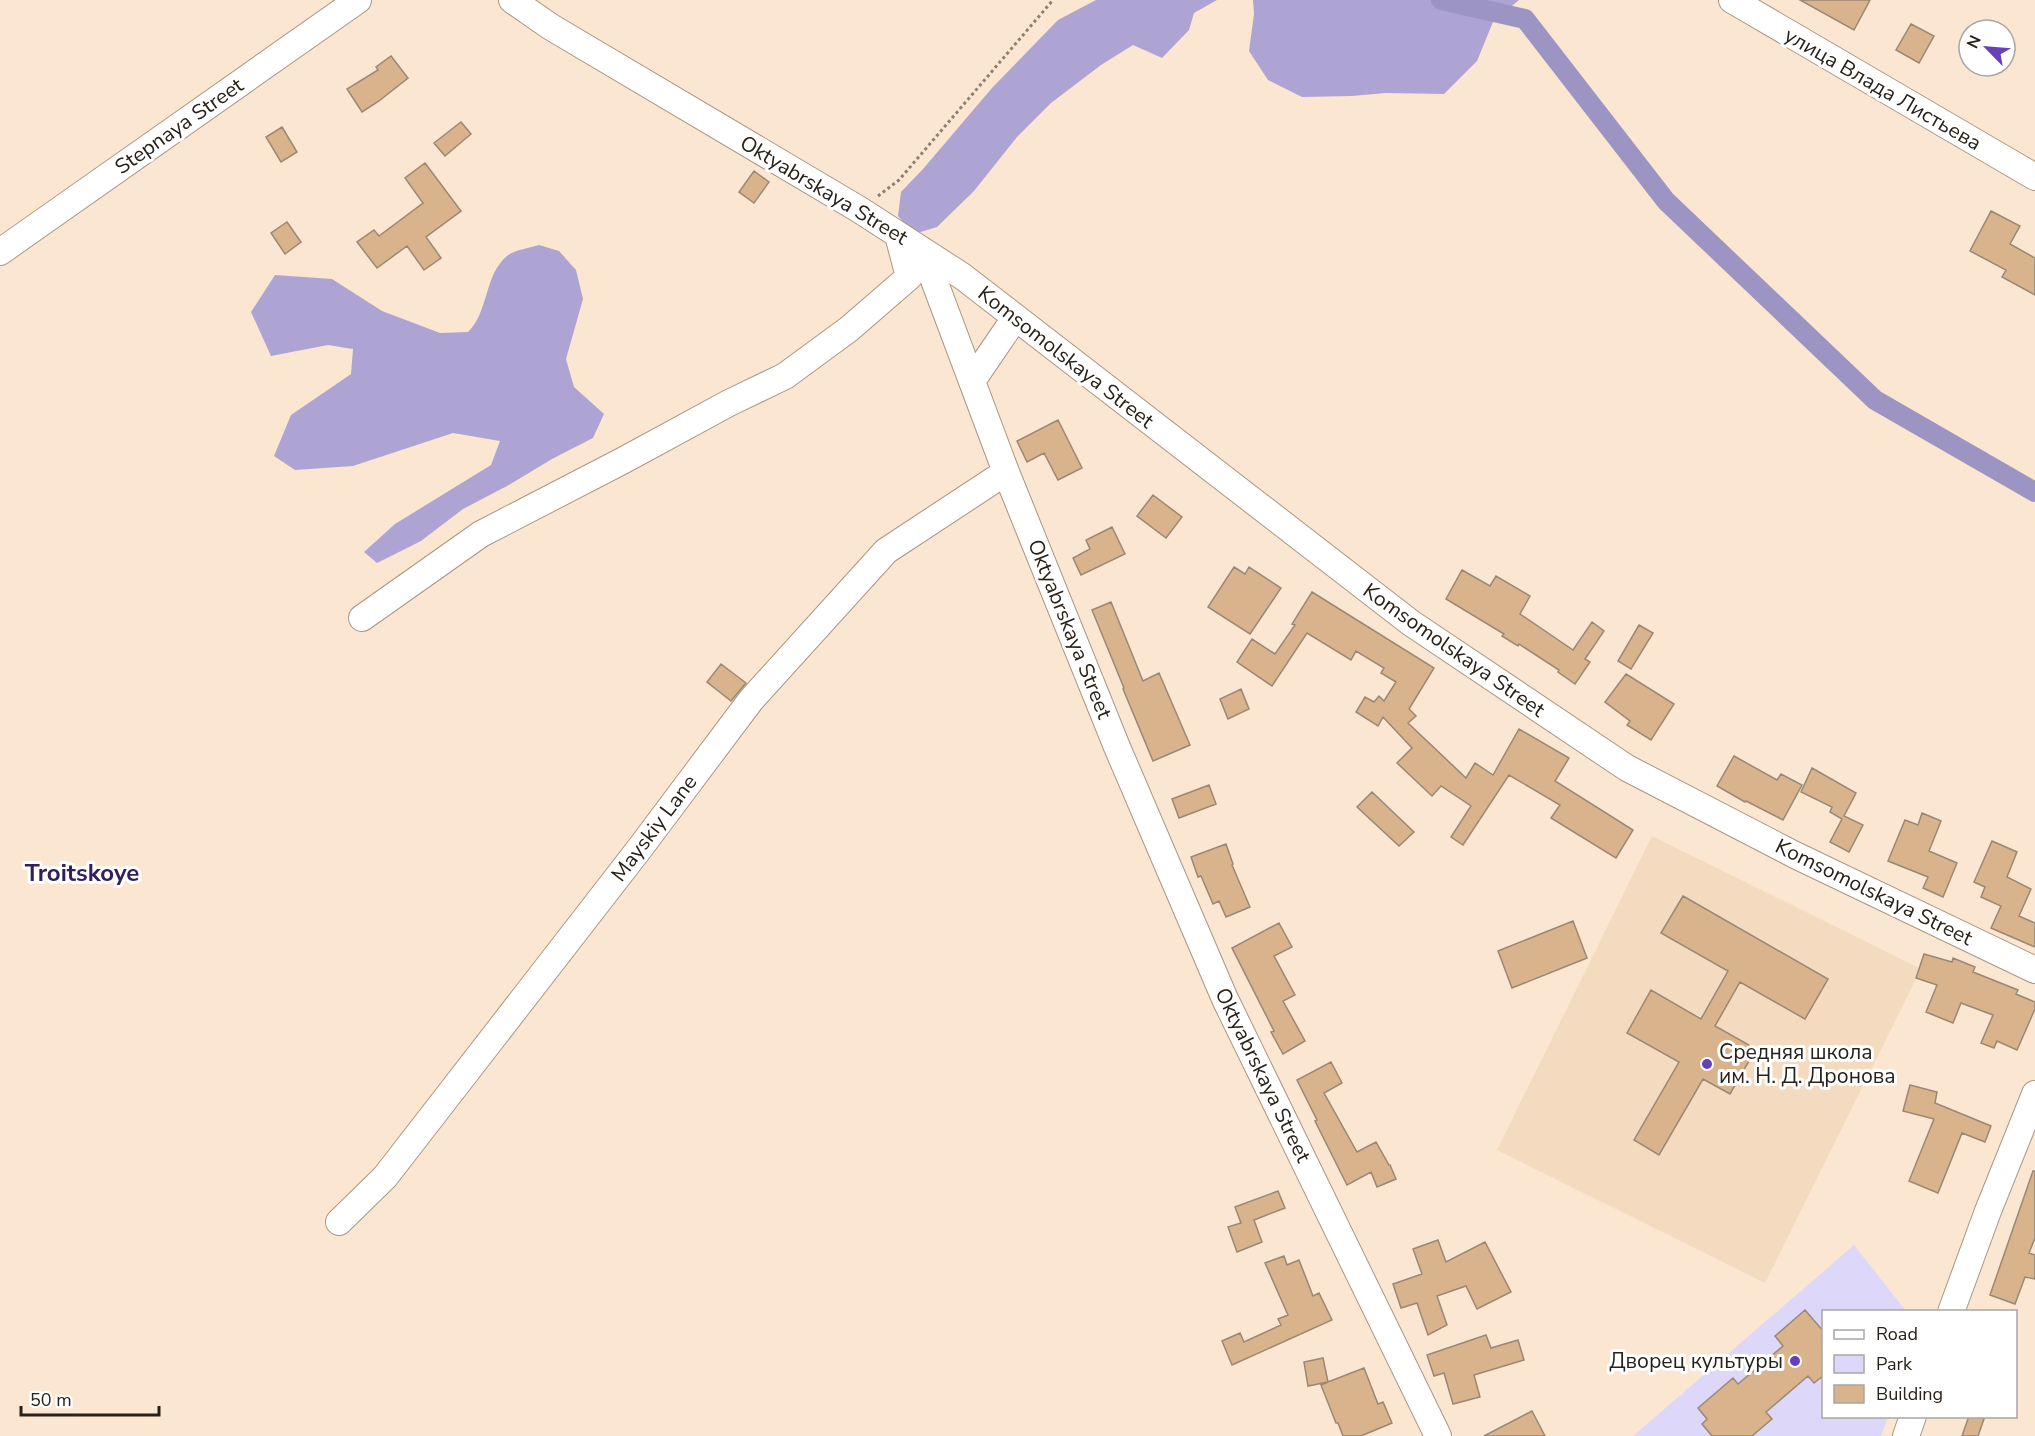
<svg xmlns="http://www.w3.org/2000/svg" width="2035" height="1436" font-family="'Nunito Sans',sans-serif">
	<style>
		.built { fill: #f4dabf }
		.green { fill: #ddd8fa }
		.forest { fill: #ada4d4 }
		.lines { fill: none; stroke-linecap: round; stroke-linejoin: round }
		.canal { stroke: #9c94c2; stroke-width: 20 }
		.building { fill: #d8b38c; stroke: #9a8875; stroke-width: 1.5 }
		.minor-casing { stroke: #aa9784; stroke-width: 28 }
		.path { stroke: #8d7f71; stroke-width: 3; stroke-dasharray: 3 3; stroke-linecap: butt }
		.minor { stroke: #fff; stroke-width: 26 }
		.poi-dot { fill: #6540b8; stroke: #fff; stroke-width: 2 }
		.labels { text-anchor: middle; stroke-width: 6; stroke-linejoin: round; paint-order: stroke }
		.street-label { font-size: 21px; fill: #282119; stroke: #fff }
		.poi-label { font-size: 21px; fill: #282119; stroke: #fff; text-anchor: start }
		.quarter-label { font-size: 24px; font-weight: bold; fill: #31205a; stroke: #fff }
	</style>
	<rect width="100%" height="100%" fill="#fbe6d1"/>
	<!-- built -->
	<path class="built" d="M 1652,836 L 1921,969 L 1765,1283 L 1497,1150 Z"/>
	<!-- green -->
	<path class="green" d="M 1854,1245 L 1906,1311 L 1824,1312 L 1824,1416 L 1888,1417 L 1881,1436 L 1633,1436 Z"/>
	<!-- forest -->
	<path class="forest" d="M 1096,0 L 1217,0 L 1194,13 L 1189,30 L 1162,58 L 1133,45 L 1101,65 L 1051,103 L 1017,137 L 974,191 L 937,227 L 914,234 L 898,216 L 901,192 L 923,169 L 992,88 L 1058,20 Z
		M 1253,0 L 1519,0 L 1493,22 L 1477,61 L 1444,94 L 1386,93 L 1352,96 L 1302,97 L 1268,80 L 1249,51 L 1254,14 Z
		M 539,245 L 559,251 L 576,270 L 583,299 L 566,359 L 574,387 L 604,414 L 593,438 L 552,459 L 507,486 L 463,509 L 421,541 L 377,563 L 364,552 L 395,524 L 491,465 L 500,441 L 453,433 L 353,466 L 295,470 L 274,456 L 291,415 L 351,374 L 353,349 L 328,345 L 271,356 L 251,312 L 275,275 L 332,279 L 382,311 L 440,333 L 468,332 C 489,312 484,275 507,256 C 514,250 530,248 539,245 Z"/>
	<g class="lines">
		<!-- canal -->
		<path class="canal" d="M 1441,0 L 1525,19 L 1666,201 L 1875,400 L 2035,492"/>
	</g>
	<!-- building -->
	<path class="building" d="M 1800,0 L 1870,0 L 1854,30 Z
		M 1911,24 L 1934,36 L 1919,63 L 1896,50 Z
		M 391,56 L 408,78 L 379,101 L 362,112 L 347,89 L 378,70 L 376,67 Z
		M 461,122 L 471,134 L 445,156 L 434,143 Z
		M 282,127 L 297,152 L 281,162 L 266,137 Z
		M 425,163 L 461,211 L 426,237 L 441,258 L 424,270 L 407,246 L 377,268 L 357,242 L 374,230 L 379,236 L 423,203 L 405,178 Z
		M 754,171 L 769,182 L 754,203 L 739,192 Z
		M 1991,211 L 2020,226 L 2010,244 L 2035,258 L 2035,295 L 2002,277 L 2006,270 L 1970,251 Z
		M 287,222 L 301,242 L 285,254 L 271,233 Z
		M 1058,420 L 1082,468 L 1058,480 L 1044,453 L 1027,462 L 1017,441 Z
		M 1153,495 L 1182,517 L 1166,538 L 1137,516 Z
		M 1112,527 L 1125,554 L 1081,575 L 1073,558 L 1090,549 L 1086,540 Z
		M 1234,567 L 1245,574 L 1249,567 L 1281,588 L 1250,634 L 1208,607 Z
		M 1462,570 L 1490,586 L 1496,576 L 1530,596 L 1520,614 L 1573,650 L 1592,622 L 1604,631 L 1585,659 L 1590,662 L 1575,684 L 1558,672 L 1559,670 L 1519,644 L 1518,646 L 1502,636 L 1504,634 L 1446,599 Z
		M 1312,592 L 1434,668 L 1409,709 L 1416,716 L 1408,723 L 1466,778 L 1475,763 L 1493,775 L 1519,729 L 1569,758 L 1555,781 L 1633,830 L 1616,858 L 1551,818 L 1560,805 L 1509,775 L 1463,845 L 1451,837 L 1471,806 L 1441,786 L 1432,796 L 1397,763 L 1412,748 L 1383,717 L 1378,726 L 1356,712 L 1365,697 L 1374,702 L 1379,696 L 1384,701 L 1396,682 L 1381,673 L 1384,668 L 1356,651 L 1351,660 L 1307,633 L 1272,686 L 1237,662 L 1252,639 L 1275,654 L 1295,625 L 1292,624 Z
		M 1111,602 L 1143,681 L 1159,673 L 1190,745 L 1153,761 L 1123,689 L 1124,688 L 1092,610 Z
		M 1639,625 L 1653,633 L 1631,669 L 1618,661 Z
		M 721,664 L 746,683 L 731,701 L 707,682 Z
		M 1626,674 L 1674,704 L 1651,740 L 1627,725 L 1630,721 L 1605,702 Z
		M 1241,689 L 1249,709 L 1228,719 L 1220,699 Z
		M 1734,756 L 1777,780 L 1781,774 L 1802,785 L 1783,820 L 1746,801 L 1745,802 L 1717,786 Z
		M 1812,768 L 1856,793 L 1844,816 L 1863,825 L 1849,852 L 1830,842 L 1842,819 L 1830,812 L 1832,807 L 1801,792 Z
		M 1209,785 L 1216,804 L 1179,818 L 1172,799 Z
		M 1372,792 L 1414,832 L 1399,846 L 1357,807 Z
		M 1922,813 L 1941,821 L 1929,851 L 1957,863 L 1943,897 L 1923,888 L 1928,877 L 1888,861 L 1905,820 L 1918,825 Z
		M 1992,841 L 2017,852 L 2007,877 L 2031,889 L 2019,916 L 2035,923 L 2035,947 L 1991,928 L 2001,906 L 1981,897 L 1985,887 L 1974,882 Z
		M 1226,844 L 1233,864 L 1232,865 L 1250,907 L 1226,917 L 1219,901 L 1213,904 L 1201,876 L 1198,877 L 1191,857 Z
		M 1683,896 L 1828,979 L 1805,1019 L 1740,982 L 1715,1026 L 1756,1049 L 1730,1094 L 1703,1079 L 1659,1155 L 1634,1140 L 1679,1062 L 1627,1033 L 1651,990 L 1701,1019 L 1728,971 L 1661,933 Z
		M 1573,921 L 1587,958 L 1512,988 L 1498,951 Z
		M 1279,923 L 1292,947 L 1274,956 L 1295,995 L 1283,1001 L 1305,1041 L 1283,1054 L 1271,1032 L 1274,1031 L 1232,948 Z
		M 1924,954 L 1952,962 L 1953,958 L 1975,967 L 1973,972 L 2018,990 L 2016,994 L 2035,1002 L 2035,1009 L 2017,1050 L 1997,1041 L 1994,1048 L 1981,1043 L 1993,1015 L 1961,1003 L 1953,1023 L 1926,1012 L 1937,985 L 1916,978 Z
		M 1331,1062 L 1342,1083 L 1324,1093 L 1357,1152 L 1376,1142 L 1389,1165 L 1390,1165 L 1396,1179 L 1377,1187 L 1371,1172 L 1347,1185 L 1315,1121 L 1317,1120 L 1297,1080 Z
		M 1910,1085 L 1937,1092 L 1935,1103 L 1991,1126 L 1985,1142 L 1962,1133 L 1938,1193 L 1909,1181 L 1934,1119 L 1903,1111 Z
		M 2033,1171 L 2035,1171 L 2035,1238 L 2029,1253 L 2035,1255 L 2035,1279 L 2025,1277 L 2015,1304 L 1990,1295 Z
		M 1278,1191 L 1285,1208 L 1254,1220 L 1262,1242 L 1237,1252 L 1228,1227 L 1241,1223 L 1235,1207 Z
		M 1438,1240 L 1446,1262 L 1485,1242 L 1511,1292 L 1477,1309 L 1466,1286 L 1437,1296 L 1447,1325 L 1428,1335 L 1417,1303 L 1401,1308 L 1393,1284 L 1422,1274 L 1413,1249 Z
		M 1284,1256 L 1287,1265 L 1299,1260 L 1313,1296 L 1319,1293 L 1332,1320 L 1232,1365 L 1222,1341 L 1240,1333 L 1244,1342 L 1281,1325 L 1278,1319 L 1288,1315 L 1265,1263 Z
		M 1805,1310 L 1824,1332 L 1824,1375 L 1814,1383 L 1808,1376 L 1766,1412 L 1772,1419 L 1752,1436 L 1712,1436 L 1702,1424 L 1707,1419 L 1698,1408 L 1733,1378 L 1738,1384 L 1783,1346 L 1775,1336 Z
		M 1486,1335 L 1491,1348 L 1518,1340 L 1524,1360 L 1474,1375 L 1480,1397 L 1453,1404 L 1444,1373 L 1434,1376 L 1427,1355 Z
		M 1323,1358 L 1328,1382 L 1364,1368 L 1378,1404 L 1383,1402 L 1392,1423 L 1361,1436 L 1343,1436 L 1338,1423 L 1336,1423 L 1321,1385 L 1328,1382 L 1308,1386 L 1304,1362 Z
		M 1532,1411 L 1545,1436 L 1484,1436 Z
		M 1969,1416 L 1985,1416 L 1978,1436 L 1962,1436 Z"/>
	<g class="lines">
		<defs>
			<path id="minor" d="M 512,0 L 551,27 L 860,210 L 962,276 L 1411,623 L 1627,768 L 1795,855 L 2035,970
				M 1732,0 L 2035,177
				M 923,251 L 1006,472 L 1117,747 L 1225,999 L 1438,1436
				M 0,252 L 358,0
				M 972,381 L 1015,318
				M 362,618 L 481,534 L 624,460 L 729,403 L 785,376 L 849,329 L 909,277 L 898,235
				M 339,1222 L 385,1177 L 640,848 L 751,700 L 886,551 L 1006,472
				M 1951,1312 L 1988,1211 L 2035,1094
				M 1906,1436 L 1913,1416"/>
		</defs>
		<!-- minor casing -->
		<use href="#minor" class="minor-casing"/>
		<!-- path -->
		<path class="path" d="M 878,196 L 899,180 L 1053,0"/>
		<!-- minor -->
		<use href="#minor" class="minor"/>
	</g>
	<!-- markers -->
	<g class="poi-dot">
		<circle cx="1707" cy="1064" r="6"/>
		<circle cx="1795" cy="1361" r="6"/>
	</g>
	<g class="labels">
		<!-- street labels -->
		<g class="street-label">
			<text transform="translate(1883 89) rotate(30)" y="7">улица Влада Листьева</text>
			<text transform="translate(179 126) rotate(-35)" y="7">Stepnaya Street</text>
			<text transform="translate(824 190) rotate(31)" y="7">Oktyabrskaya Street</text>
			<text transform="translate(1066 357) rotate(38)" y="7">Komsomolskaya Street</text>
			<text transform="translate(1070 629) rotate(68)" y="7">Oktyabrskaya Street</text>
			<text transform="translate(1454 650) rotate(35)" y="7">Komsomolskaya Street</text>
			<text transform="translate(654 828) rotate(-53)" y="7">Mayskiy Lane</text>
			<text transform="translate(1874 892) rotate(26)" y="7">Komsomolskaya Street</text>
			<text transform="translate(1263 1075) rotate(64)" y="7">Oktyabrskaya Street</text>
		</g>
		<!-- poi labels -->
		<g class="poi-label">
			<text x="1719" y="1059">Средняя школа<tspan x="1719" dy="24">им. Н. Д. Дронова</tspan></text>
			<text x="1783" y="1368" text-anchor="end">Дворец культуры</text>
		</g>
		<!-- quarter labels -->
		<g class="quarter-label">
			<text x="82" y="881">Troitskoye</text>
		</g>
	</g>
	<!-- legend -->
	<rect x="1822" y="1310" width="195" height="108" fill="#ffffff" stroke="#a9a6a3" stroke-width="1.5"/>
	<rect x="1834" y="1330" width="30" height="9" fill="#ffffff" stroke="#a9a6a3" stroke-width="1.5"/>
	<text x="1876" y="1340" font-size="18" fill="#282119">Road</text>
	<rect x="1834" y="1355" width="30" height="18" fill="#ddd8fa" stroke="#a9a6a3" stroke-width="1.5"/>
	<text x="1876" y="1370" font-size="18" fill="#282119">Park</text>
	<rect x="1834" y="1385" width="30" height="18" fill="#d8b38c" stroke="#a9a6a3" stroke-width="1.5"/>
	<text x="1876" y="1400" font-size="18" fill="#282119">Building</text>
	<!-- north arrow -->
	<g transform="translate(1987 48) rotate(295)"><circle r="28" fill="#ffffff" stroke="#a9a6a3" stroke-width="1.5"/>
	<path d="M0-4.5L10 22L0 15L-10 22Z" fill="#6540b8"/>
	<text y="-9" font-size="16" font-weight="bold" text-anchor="middle" fill="#282119">N</text>
	</g>
	<!-- scale -->
	<path d="M21 1406v9h138v-9" fill="none" stroke="#282119" stroke-width="3"/>
	<text x="30" y="1406" font-size="18" fill="#282119" stroke="#ffffff" stroke-width="4.5" paint-order="stroke">50 m</text>
</svg>
